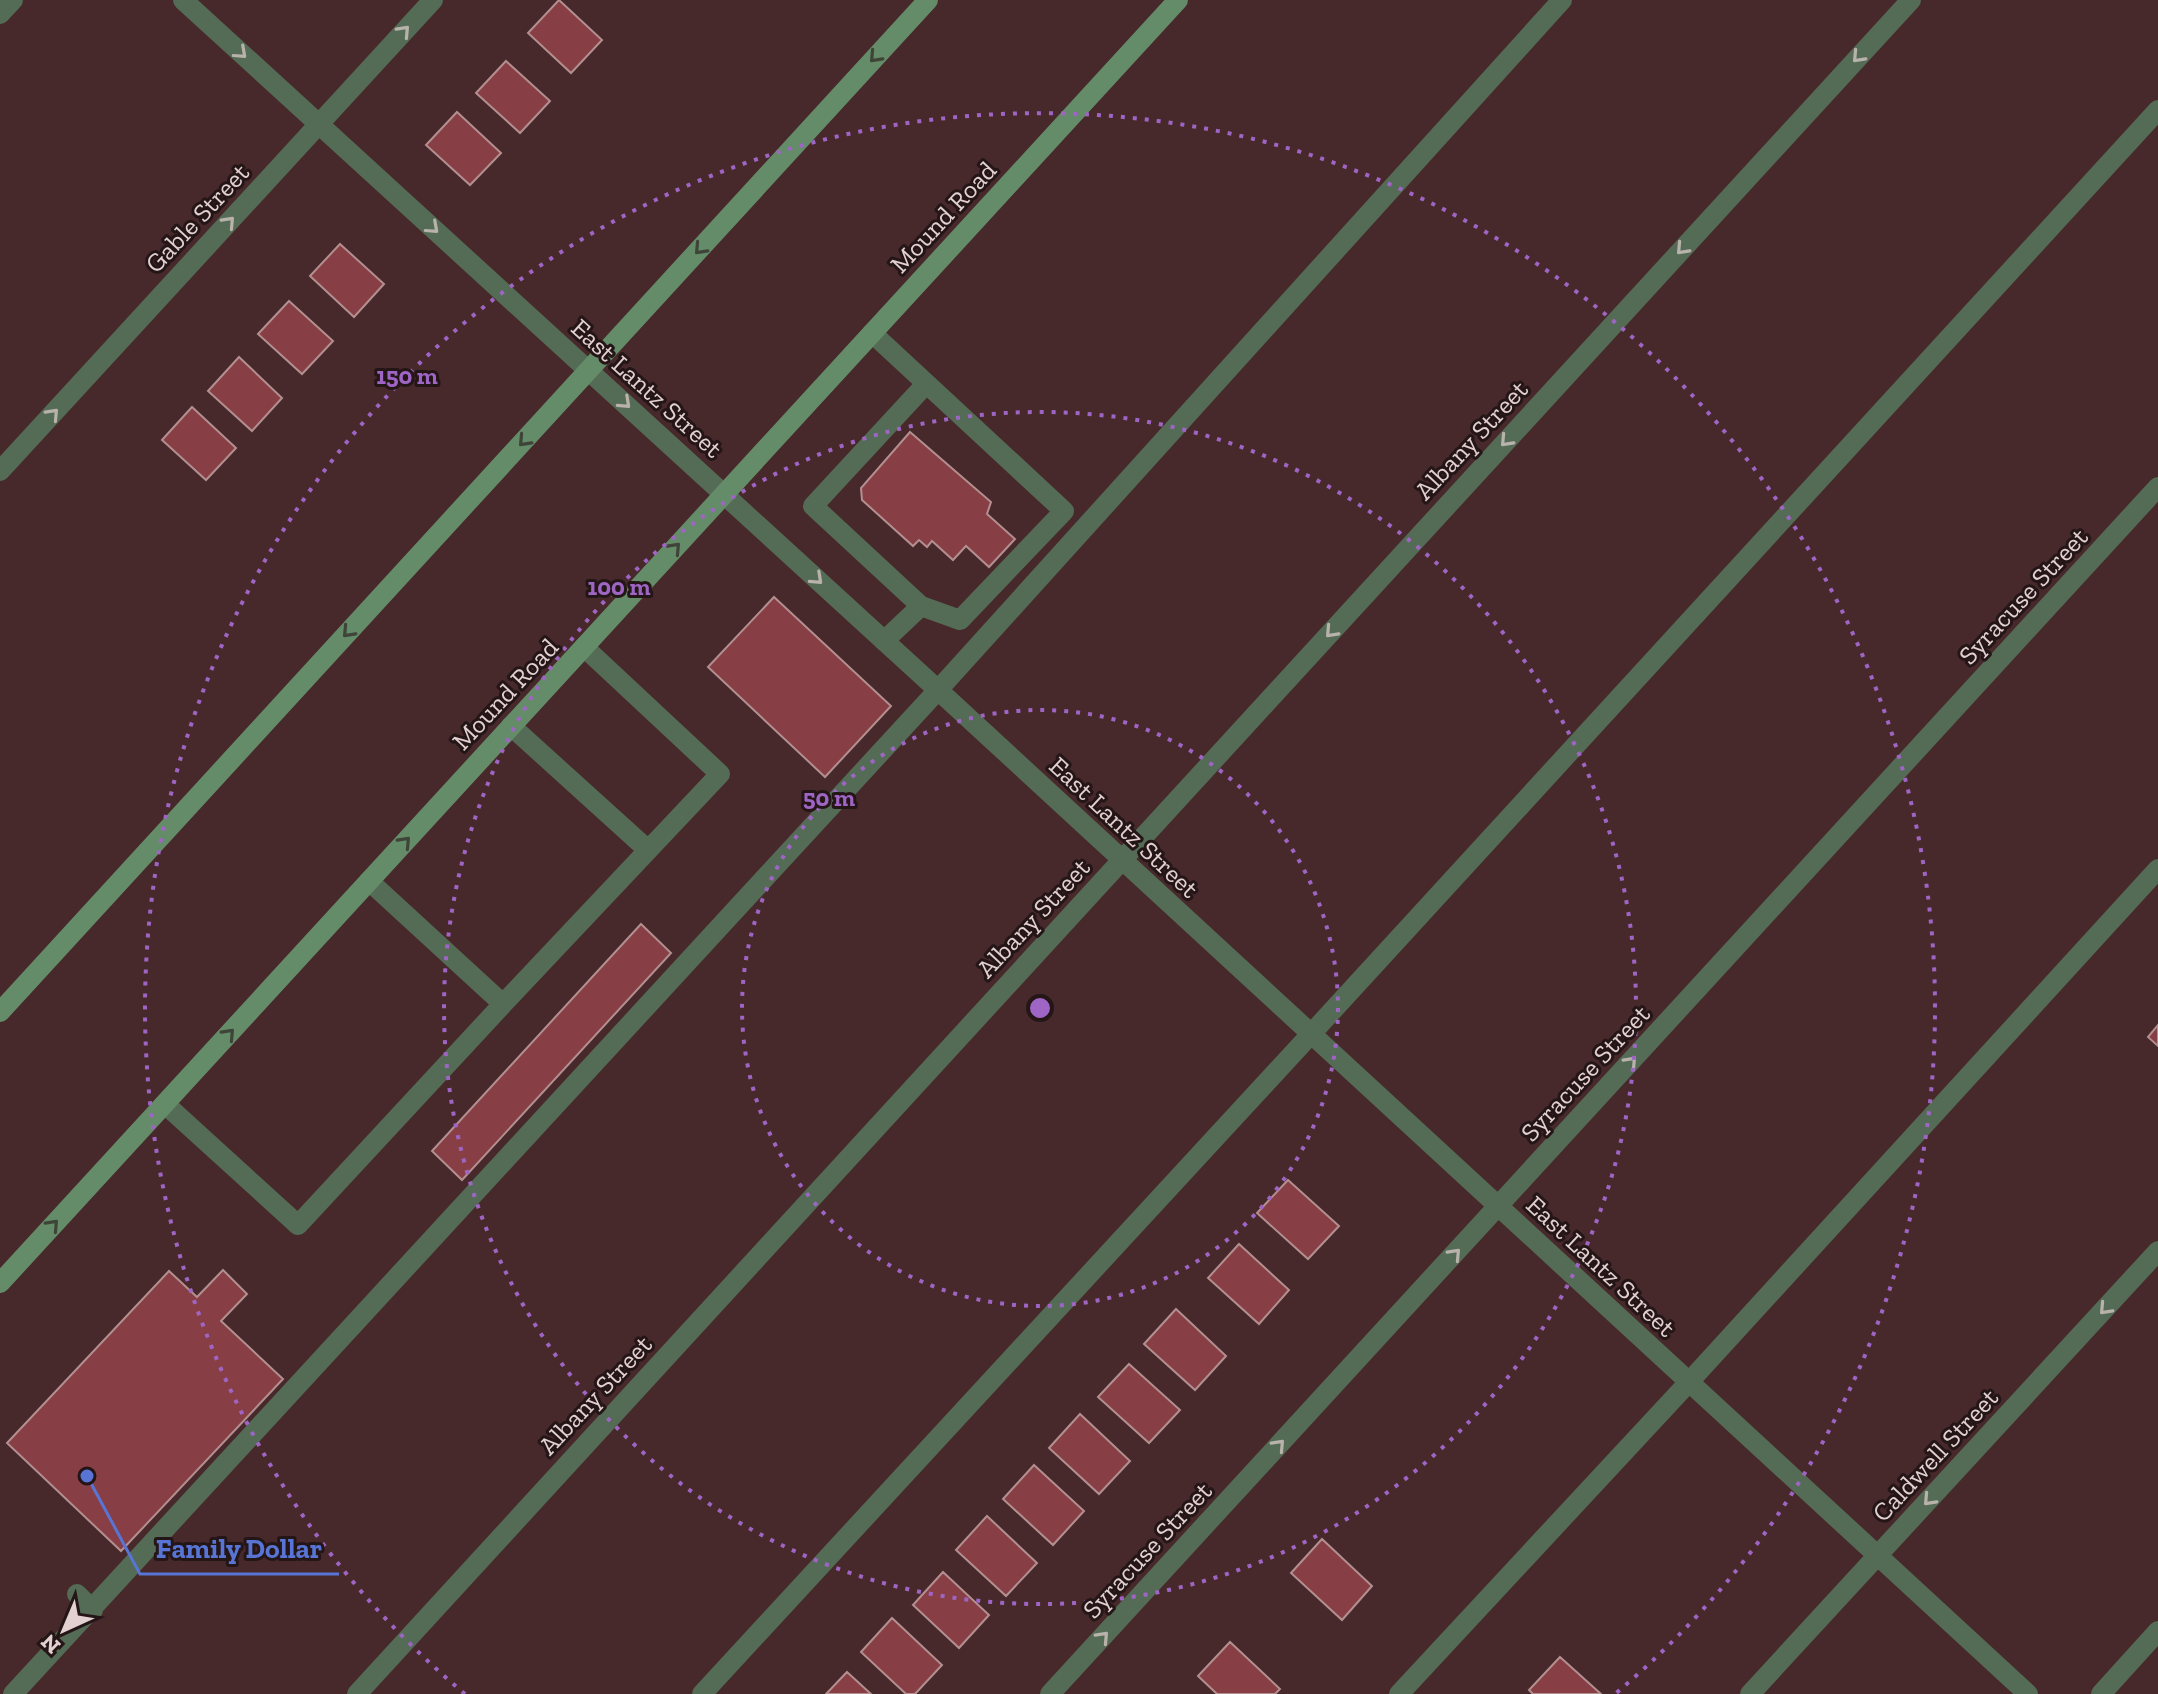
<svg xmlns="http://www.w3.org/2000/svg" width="2158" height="1694" font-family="'Zilla Slab',serif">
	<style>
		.building { fill: #873f45; stroke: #b38f90; stroke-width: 2 }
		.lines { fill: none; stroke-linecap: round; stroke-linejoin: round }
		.lane { stroke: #546c56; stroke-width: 20 }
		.street { stroke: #546c56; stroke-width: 20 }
		.secondary { stroke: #658c69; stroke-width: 20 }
		.oneway { stroke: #b8b2ab }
		.oneway2 { stroke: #3e4538 }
		.ring { fill: none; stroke: #9f65c5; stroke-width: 4; stroke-dasharray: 4 8 }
		.labels { text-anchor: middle; stroke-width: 6; stroke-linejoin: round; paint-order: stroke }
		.street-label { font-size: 26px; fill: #e3d0d0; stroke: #241617 }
		.centre { fill: #9f65c5; stroke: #241617; stroke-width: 4 }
		.ring-label { font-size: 24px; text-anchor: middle; font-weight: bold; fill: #9f65c5; stroke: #241617; stroke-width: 6; stroke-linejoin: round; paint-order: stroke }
		.leader { fill: none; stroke: #5875d6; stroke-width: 3 }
		.callout-dot { fill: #5875d6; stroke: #241617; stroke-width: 3 }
		.callout-label { font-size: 28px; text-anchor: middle; font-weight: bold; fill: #5875d6; stroke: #241617; stroke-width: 6; stroke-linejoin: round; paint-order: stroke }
	</style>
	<rect width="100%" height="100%" fill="#47292b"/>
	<!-- building -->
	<path class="building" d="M 559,0 L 602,40 L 571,73 L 528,33 Z
		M 506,61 L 550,101 L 520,133 L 476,93 Z
		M 457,112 L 501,153 L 470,185 L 426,145 Z
		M 340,244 L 384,284 L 354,317 L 310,276 Z
		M 289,301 L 333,341 L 302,374 L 258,334 Z
		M 239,357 L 282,398 L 252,431 L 208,391 Z
		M 192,407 L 236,448 L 206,480 L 162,440 Z
		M 910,432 L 991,502 L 987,514 L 1015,539 L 989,567 L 966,546 L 953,560 L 932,541 L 927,547 L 919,540 L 913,546 L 862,500 L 861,488 Z
		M 774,597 L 891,706 L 825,777 L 708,667 Z
		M 641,924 L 671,953 L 462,1180 L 432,1151 Z
		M 2158,1025 L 2158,1046 L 2148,1037 Z
		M 1288,1180 L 1339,1226 L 1308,1259 L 1257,1213 Z
		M 1239,1244 L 1289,1290 L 1259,1324 L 1208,1278 Z
		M 223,1270 L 247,1294 L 221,1321 L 283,1379 L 121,1551 L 7,1443 L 169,1271 L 197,1297 Z
		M 1176,1309 L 1226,1356 L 1195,1390 L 1144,1344 Z
		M 1129,1364 L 1180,1410 L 1149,1443 L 1098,1397 Z
		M 1080,1414 L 1130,1461 L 1099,1494 L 1049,1448 Z
		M 1034,1465 L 1084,1511 L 1053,1545 L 1003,1499 Z
		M 987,1516 L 1037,1563 L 1006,1596 L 956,1550 Z
		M 1322,1539 L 1372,1586 L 1342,1620 L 1291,1573 Z
		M 943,1572 L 989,1615 L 959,1648 L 913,1605 Z
		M 892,1618 L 942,1665 L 915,1694 L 906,1694 L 861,1652 Z
		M 1230,1642 L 1280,1689 L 1275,1694 L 1217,1694 L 1198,1676 Z
		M 1560,1657 L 1601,1694 L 1533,1694 L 1529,1690 Z
		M 847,1672 L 871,1694 L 826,1694 Z"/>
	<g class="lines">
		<!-- lane -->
		<path class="lane" d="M 0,14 L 13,0
			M 872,333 L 1064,511 L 960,620 L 921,606 L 884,641
			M 921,606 L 813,506 L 926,384
			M 511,726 L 648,850
			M 503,1004 L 720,774 L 584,647
			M 165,1104 L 298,1225 L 503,1004 L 369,881
			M 77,1594 L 93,1610
			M 13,1694 L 938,690 L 1562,0
			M 702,1694 L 1311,1034 L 2158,110
			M 1399,1694 L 1689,1382 L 2158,869
			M 2101,1694 L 2158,1631"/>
		<!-- street -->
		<path class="street" d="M 183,0 L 938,690 L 2028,1694
			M 0,471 L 433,0
			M 357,1694 L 1911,0
			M 1050,1694 L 2158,487
			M 1750,1694 L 2158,1251"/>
		<!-- secondary -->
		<path class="secondary" d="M 0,1012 L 928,0
			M 0,1283 L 1178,0"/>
	</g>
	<!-- one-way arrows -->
	<defs><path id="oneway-chevron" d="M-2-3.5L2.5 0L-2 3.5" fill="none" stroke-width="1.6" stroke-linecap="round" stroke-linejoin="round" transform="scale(2)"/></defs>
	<g class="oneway">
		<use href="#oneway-chevron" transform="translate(404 31) rotate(-47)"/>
		<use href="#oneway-chevron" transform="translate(241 53) rotate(42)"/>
		<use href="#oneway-chevron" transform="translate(1858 57) rotate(133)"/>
		<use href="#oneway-chevron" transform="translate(229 222) rotate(-47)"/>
		<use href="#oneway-chevron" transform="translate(433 228) rotate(42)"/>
		<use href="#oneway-chevron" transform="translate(1682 249) rotate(133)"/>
		<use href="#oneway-chevron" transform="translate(625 403) rotate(43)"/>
		<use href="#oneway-chevron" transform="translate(53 414) rotate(-47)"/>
		<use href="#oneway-chevron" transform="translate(1506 441) rotate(133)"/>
		<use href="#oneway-chevron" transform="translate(817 579) rotate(43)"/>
		<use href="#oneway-chevron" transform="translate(1331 632) rotate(133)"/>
		<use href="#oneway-chevron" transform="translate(1631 1062) rotate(-47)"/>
		<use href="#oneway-chevron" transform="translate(1455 1254) rotate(-47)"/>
		<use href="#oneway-chevron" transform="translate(2105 1309) rotate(133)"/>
		<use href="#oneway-chevron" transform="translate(1279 1445) rotate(-47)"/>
		<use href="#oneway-chevron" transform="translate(1929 1500) rotate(133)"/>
		<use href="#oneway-chevron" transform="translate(1103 1637) rotate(-47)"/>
	</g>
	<g class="oneway2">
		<use href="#oneway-chevron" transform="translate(875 57) rotate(133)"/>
		<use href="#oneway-chevron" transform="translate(700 249) rotate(133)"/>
		<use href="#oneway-chevron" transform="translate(524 441) rotate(133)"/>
		<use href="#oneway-chevron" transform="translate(675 548) rotate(-47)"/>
		<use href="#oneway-chevron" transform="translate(348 632) rotate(133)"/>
		<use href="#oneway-chevron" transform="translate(405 842) rotate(-47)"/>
		<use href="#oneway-chevron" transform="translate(229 1034) rotate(-47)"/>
		<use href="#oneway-chevron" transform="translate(53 1225) rotate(-47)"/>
	</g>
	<!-- distance rings -->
	<g class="ring">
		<circle cx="1040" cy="1008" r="298"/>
		<circle cx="1040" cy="1008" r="596"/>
		<path d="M465 1694A895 895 0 1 1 1615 1694"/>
	</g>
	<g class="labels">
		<!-- street labels -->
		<g class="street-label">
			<text transform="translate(943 217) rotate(-47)" y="9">Mound Road</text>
			<text transform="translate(197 218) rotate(-47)" y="9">Gable Street</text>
			<text transform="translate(647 388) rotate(42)" y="9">East Lantz Street</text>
			<text transform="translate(1471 440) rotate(-47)" y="9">Albany Street</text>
			<text transform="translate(2023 596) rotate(-47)" y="9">Syracuse Street</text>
			<text transform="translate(505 694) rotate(-47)" y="9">Mound Road</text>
			<text transform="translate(1124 827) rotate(43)" y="9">East Lantz Street</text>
			<text transform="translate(1033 918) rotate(-47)" y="9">Albany Street</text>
			<text transform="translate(1585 1073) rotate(-47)" y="9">Syracuse Street</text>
			<text transform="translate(1601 1266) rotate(43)" y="9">East Lantz Street</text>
			<text transform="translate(595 1395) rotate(-47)" y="9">Albany Street</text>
			<text transform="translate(1935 1455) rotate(-47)" y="9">Caldwell Street</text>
			<text transform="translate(1147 1550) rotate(-47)" y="9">Syracuse Street</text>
		</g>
	</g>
	<circle cx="1040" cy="1008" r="12" class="centre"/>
	<g class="ring-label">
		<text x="407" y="384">150 m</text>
		<text x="619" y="595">100 m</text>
		<text x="829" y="806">50 m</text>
	</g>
	<!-- callouts -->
	<path class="leader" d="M87 1476L140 1574H339"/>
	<circle class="callout-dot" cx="87" cy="1476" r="8"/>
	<g class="callout-label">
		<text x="239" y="1558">Family Dollar</text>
	</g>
	<!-- north arrow -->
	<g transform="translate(64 1630) rotate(224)" stroke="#241617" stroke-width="6" paint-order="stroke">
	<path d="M0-6L14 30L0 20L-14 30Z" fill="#e3d0d0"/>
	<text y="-12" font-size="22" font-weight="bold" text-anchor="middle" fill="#e3d0d0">N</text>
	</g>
</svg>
